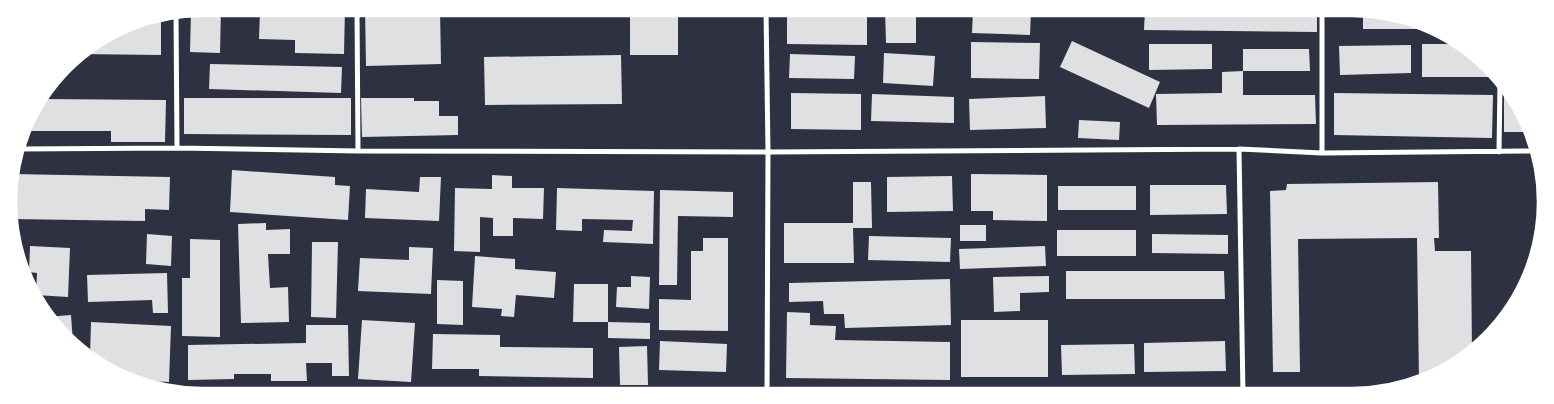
<svg xmlns="http://www.w3.org/2000/svg" width="1554" height="404" font-family="Georgia,serif">
	<style>
		.building { fill: #e0e0e3 }
		.lines { fill: none; stroke-linecap: round; stroke-linejoin: round }
		.minor { stroke: #fff; stroke-width: 5 }
		.rim { fill: none; stroke: #fff; stroke-width: 2.5 }
	</style>
	<rect width="100%" height="100%" fill="#2d3142"/>
	<!-- building -->
	<path class="building" d="M 202,8 L 221,8 L 220,53 L 190,52 L 191,10 Z
		M 297,8 L 345,8 L 344,54 L 295,53 L 295,40 L 259,39 L 260,11 L 297,13 Z
		M 365,8 L 440,8 L 441,64 L 366,66 Z
		M 630,9 L 678,9 L 678,55 L 630,55 Z
		M 787,10 L 867,11 L 867,45 L 787,44 Z
		M 885,10 L 916,10 L 916,43 L 886,43 Z
		M 973,10 L 1031,10 L 1030,35 L 972,33 Z
		M 1145,10 L 1317,11 L 1317,32 L 1144,30 Z
		M 1363,11 L 1390,11 L 1433,29 L 1363,29 Z
		M 161,16 L 161,55 L 77,54 L 128,22 Z
		M 1072,41 L 1160,82 L 1149,108 L 1060,67 Z
		M 971,42 L 1040,43 L 1039,79 L 971,78 Z
		M 1149,44 L 1212,44 L 1212,69 L 1149,70 Z
		M 1422,44 L 1463,44 L 1494,74 L 1494,77 L 1422,77 Z
		M 1411,45 L 1411,73 L 1340,75 L 1339,46 Z
		M 1243,49 L 1309,49 L 1310,71 L 1243,71 Z
		M 884,53 L 935,56 L 933,86 L 883,83 Z
		M 790,54 L 855,56 L 854,79 L 789,78 Z
		M 621,55 L 622,104 L 485,105 L 484,57 Z
		M 210,64 L 342,67 L 341,93 L 209,89 Z
		M 1243,71 L 1243,95 L 1315,95 L 1316,124 L 1157,125 L 1156,94 L 1222,93 L 1222,72 Z
		M 791,93 L 861,94 L 861,130 L 791,129 Z
		M 1334,93 L 1493,95 L 1492,138 L 1334,135 Z
		M 872,94 L 954,97 L 954,123 L 871,121 Z
		M 1504,94 L 1514,94 L 1530,132 L 1504,132 Z
		M 1045,96 L 1046,128 L 970,130 L 969,99 Z
		M 184,98 L 351,98 L 351,135 L 184,134 Z
		M 361,98 L 414,98 L 414,101 L 439,101 L 439,116 L 458,116 L 458,135 L 362,137 Z
		M 40,99 L 166,100 L 165,142 L 111,142 L 111,131 L 24,131 L 28,116 Z
		M 1079,120 L 1120,122 L 1119,140 L 1078,138 Z
		M 232,170 L 335,177 L 335,185 L 350,186 L 348,220 L 230,212 Z
		M 12,174 L 170,177 L 169,210 L 145,209 L 145,221 L 11,219 L 8,189 Z
		M 971,174 L 1047,175 L 1047,221 L 993,220 L 993,211 L 971,211 Z
		M 492,175 L 512,176 L 512,188 L 544,188 L 543,219 L 513,218 L 513,236 L 493,236 L 493,218 L 480,217 L 480,252 L 454,251 L 455,188 L 492,189 Z
		M 952,176 L 953,211 L 887,212 L 887,177 Z
		M 420,177 L 441,177 L 439,221 L 365,218 L 366,189 L 419,192 Z
		M 853,182 L 871,182 L 872,228 L 853,228 L 854,263 L 784,263 L 784,223 L 853,223 Z
		M 1438,182 L 1439,238 L 1434,238 L 1435,251 L 1471,251 L 1472,352 L 1438,377 L 1419,382 L 1417,238 L 1298,239 L 1300,372 L 1273,372 L 1270,191 L 1286,190 L 1287,184 Z
		M 1150,185 L 1226,185 L 1227,214 L 1150,215 Z
		M 1058,186 L 1136,186 L 1136,210 L 1058,210 Z
		M 557,188 L 654,191 L 653,244 L 603,242 L 604,230 L 632,231 L 633,220 L 582,219 L 582,231 L 556,230 Z
		M 660,190 L 733,192 L 733,217 L 678,216 L 677,285 L 659,285 Z
		M 266,223 L 266,230 L 290,229 L 290,254 L 268,254 L 270,288 L 288,287 L 289,322 L 241,323 L 238,224 Z
		M 960,225 L 986,225 L 986,241 L 960,241 Z
		M 1057,230 L 1136,230 L 1136,256 L 1057,256 Z
		M 147,234 L 172,236 L 171,266 L 146,264 Z
		M 1152,234 L 1228,235 L 1228,254 L 1152,253 Z
		M 869,236 L 951,238 L 950,262 L 868,260 Z
		M 703,238 L 728,238 L 728,331 L 659,330 L 659,299 L 691,300 L 691,251 L 703,251 Z
		M 190,239 L 220,240 L 220,337 L 182,336 L 182,278 L 190,278 Z
		M 312,242 L 338,242 L 336,318 L 311,317 Z
		M 30,246 L 70,248 L 68,297 L 36,295 L 37,273 L 29,272 Z
		M 1045,246 L 1046,266 L 960,269 L 959,249 Z
		M 409,247 L 433,248 L 431,294 L 358,291 L 360,258 L 409,260 Z
		M 475,256 L 515,259 L 515,269 L 556,272 L 554,298 L 516,295 L 514,317 L 501,316 L 502,309 L 472,307 Z
		M 1066,271 L 1224,271 L 1225,299 L 1066,299 Z
		M 167,273 L 168,313 L 153,313 L 152,300 L 88,302 L 87,275 Z
		M 631,276 L 650,277 L 649,309 L 616,307 L 617,287 L 631,287 Z
		M 1049,276 L 1049,292 L 1020,293 L 1020,311 L 994,312 L 993,277 Z
		M 950,279 L 951,325 L 845,328 L 844,314 L 824,314 L 823,301 L 789,302 L 789,283 Z
		M 437,280 L 463,281 L 463,325 L 437,324 Z
		M 574,284 L 608,284 L 608,322 L 573,322 Z
		M 787,312 L 810,313 L 810,325 L 836,326 L 835,340 L 950,342 L 950,380 L 786,378 Z
		M 71,315 L 73,343 L 48,321 L 46,317 Z
		M 362,320 L 415,323 L 411,382 L 358,379 Z
		M 961,320 L 1048,320 L 1048,377 L 961,377 Z
		M 91,322 L 171,326 L 169,382 L 130,380 L 105,370 L 90,357 Z
		M 608,322 L 650,323 L 650,339 L 608,338 Z
		M 306,325 L 348,325 L 349,376 L 332,376 L 332,363 L 306,363 L 307,381 L 271,381 L 271,374 L 234,374 L 234,379 L 188,380 L 188,345 L 306,343 Z
		M 433,334 L 500,335 L 500,347 L 593,348 L 593,378 L 479,376 L 479,369 L 432,369 Z
		M 660,341 L 727,344 L 726,372 L 659,370 Z
		M 1225,341 L 1226,371 L 1144,372 L 1144,343 Z
		M 1134,344 L 1135,374 L 1062,375 L 1061,345 Z
		M 647,346 L 648,385 L 620,385 L 619,347 Z
		M 846,388 L 846,394 L 792,394 L 792,389 Z
		M 260,391 L 330,391 L 330,393 L 260,393 Z"/>
	<g class="lines">
		<!-- minor -->
		<path class="minor" d="M 357,8 L 358,151
			M 766,9 L 768,152 L 767,394
			M 176,13 L 177,148
			M 19,149 L 177,148 L 358,151 L 768,152 L 1239,149 L 1322,153 L 1537,151
			M 1239,149 L 1243,395
			M 1499,152 L 1500,81
			M 1322,153 L 1322,11"/>
	</g>
	<!-- crop -->
	<path d="M0 0H1554V404H0ZM202 16H1352A186 186 0 0 1 1538 202V202A186 186 0 0 1 1352 388H202A186 186 0 0 1 16 202V202A186 186 0 0 1 202 16Z" fill="#fff" fill-rule="evenodd"/>
	<path class="rim" d="M202 16H1352A186 186 0 0 1 1538 202V202A186 186 0 0 1 1352 388H202A186 186 0 0 1 16 202V202A186 186 0 0 1 202 16Z"/>
</svg>
